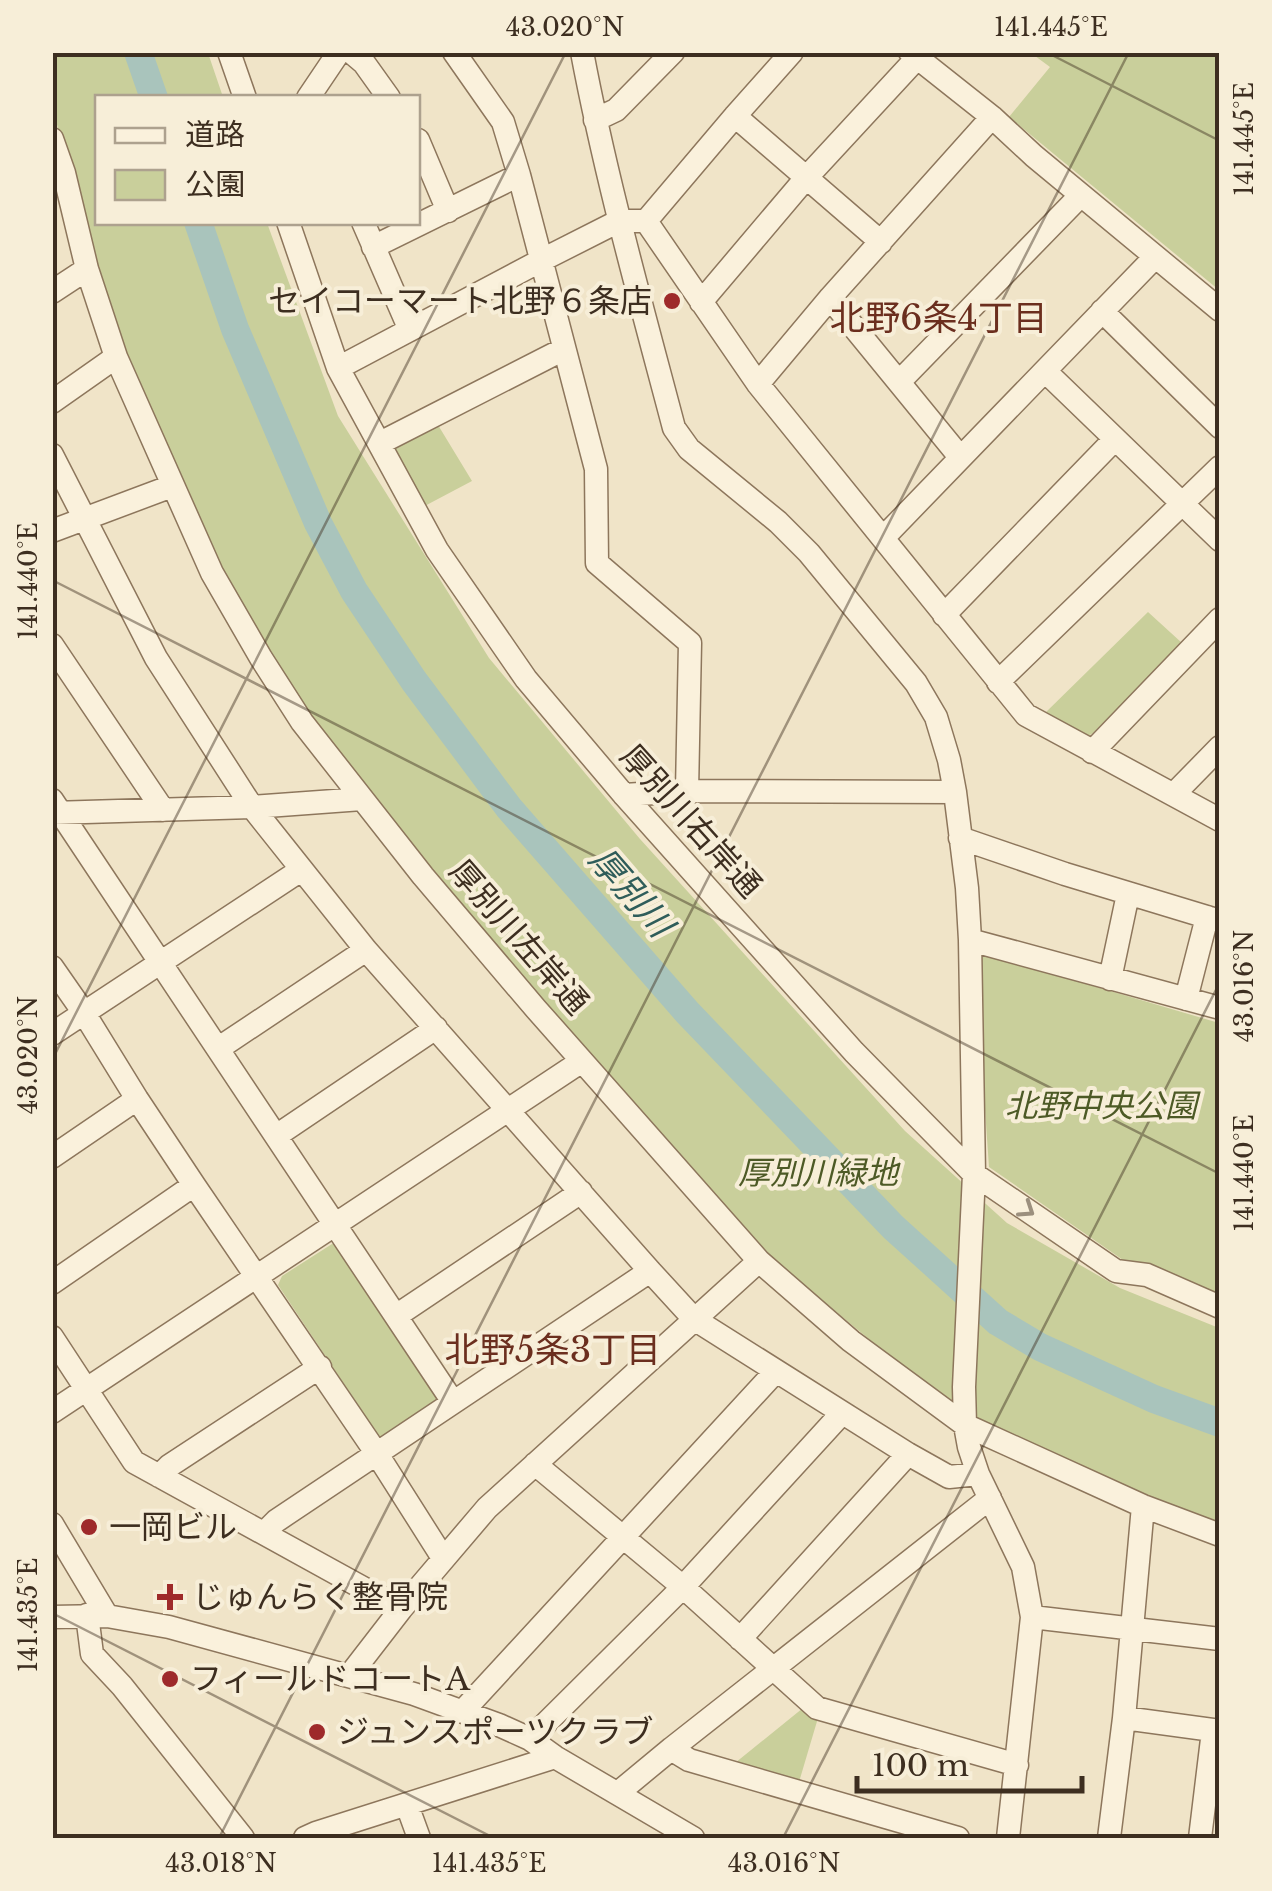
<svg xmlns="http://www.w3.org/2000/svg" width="1272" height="1891" font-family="'Libre Baskerville','Noto Sans JP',serif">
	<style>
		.green { fill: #c9cf9b }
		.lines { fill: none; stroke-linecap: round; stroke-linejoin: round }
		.river { stroke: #a9c4bc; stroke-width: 28 }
		.minor-casing { stroke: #8d765c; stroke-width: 25 }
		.minor { stroke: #faf1dc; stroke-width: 22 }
		.oneway { stroke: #9c907e }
		.ticks { fill: none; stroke: #3d2e20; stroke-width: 2.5; stroke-opacity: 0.45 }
		.poi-dot { fill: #9e2a2b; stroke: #f7eed8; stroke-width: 4 }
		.labels { text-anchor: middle; stroke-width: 8; stroke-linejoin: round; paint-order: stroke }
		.poi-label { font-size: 32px; fill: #3d2e20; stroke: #f7eed8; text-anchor: start }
		.street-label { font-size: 32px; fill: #3d2e20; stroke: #f7eed8 }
		.park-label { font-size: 32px; font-style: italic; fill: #4d5a26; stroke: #f7eed8 }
		.neighbourhood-label { font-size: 35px; fill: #6b2e1e; stroke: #f7eed8 }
		.water-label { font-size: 35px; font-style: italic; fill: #2f5d5a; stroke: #f7eed8 }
		.neatline { fill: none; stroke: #3d2e20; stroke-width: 4 }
		.ticks-label { font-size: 25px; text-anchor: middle; fill: #3d2e20 }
	</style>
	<rect width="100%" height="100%" fill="#f0e4c8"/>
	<!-- green -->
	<path class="green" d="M 53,53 L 208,53 L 223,97 L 98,98 L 98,222 L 267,223 L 338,416 L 489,658 L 640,839 L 905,1131 L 1007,1223 L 1120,1288 L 1219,1328 L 1219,1522 L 1193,1514 L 1055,1456 L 974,1416 L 882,1350 L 757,1246 L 512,966 L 323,739 L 242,615 L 123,365 L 53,110 Z
		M 1031,53 L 1219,53 L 1219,290 L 1009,117 L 1050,67 Z
		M 438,425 L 472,481 L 419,509 L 388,453 Z
		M 1148,612 L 1182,643 L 1093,733 L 1085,738 L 1042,716 Z
		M 974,951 L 1219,1023 L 1219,1298 L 1136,1269 L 989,1167 Z
		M 332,1244 L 339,1245 L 438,1394 L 437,1401 L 382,1437 L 378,1435 L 278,1285 L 282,1276 Z
		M 803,1708 L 818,1718 L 799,1782 L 735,1763 Z"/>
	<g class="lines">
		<!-- river -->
		<path class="river" d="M 138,52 L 154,98
			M 198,222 L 235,329 L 318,523 L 354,591 L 414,681 L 509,808 L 687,1012 L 893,1227 L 998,1322 L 1040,1347 L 1154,1399 L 1220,1423"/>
		<defs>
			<path id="minor" d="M 229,52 L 245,98
				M 351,52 L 364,63 L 389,98
				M 454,52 L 503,122 L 519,175 L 596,469 L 597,563 L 690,643 L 687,791
				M 582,52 C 606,179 641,303 674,428 L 689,449 L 778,522 L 809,553 L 916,683 L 936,717 L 949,760 L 955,792 L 967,888 L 970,940 L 974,1174 L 964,1387 L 965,1425 L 969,1447 L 978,1474 L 1023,1567 L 1032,1617 L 1008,1838
				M 910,52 L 992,117 L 1034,156 L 1220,310
				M 308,98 L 339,52
				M 735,116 L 881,242
				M 595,120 L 616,110 L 673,52
				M 52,139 L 64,173 L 87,269 L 116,357 L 212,573 L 261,658 L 302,722 L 423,876 L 536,1009 L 759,1261 L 851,1341 L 965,1425 L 1143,1506 L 1220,1535
				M 418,140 L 448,211
				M 646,221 L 735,116 L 792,52
				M 288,222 L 338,368 L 437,550 L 526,679 L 624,795 L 854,1052 L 974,1174 L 1116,1271 L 1147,1275 L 1220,1307
				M 363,222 L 410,330
				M 373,247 L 519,175
				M 52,292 L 87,269
				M 830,298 L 960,457
				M 701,302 L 806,178 L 917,58
				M 1102,311 L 1220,427
				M 338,368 L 540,261 L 619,221 L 646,221 L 758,384 L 1026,715 L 1220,820
				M 1045,371 L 1220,540
				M 899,382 L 1081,195
				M 758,384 L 830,298 L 992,117
				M 52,402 L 116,357
				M 380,443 L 564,349
				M 52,455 L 156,658 L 252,807 L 366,950 L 650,1271 L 694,1319 L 908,1454 L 949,1477 L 978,1474
				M 52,531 L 172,486
				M 883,538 L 1155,257
				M 944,615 L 1115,439
				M 52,645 L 163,810
				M 998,682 L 1220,467
				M 1092,752 L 1220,619
				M 1174,794 L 1220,747
				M 624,795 L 687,791 L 955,792
				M 52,800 L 453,1402
				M 52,813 L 252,807 L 362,799
				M 960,838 L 1065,874 L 1220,921
				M 970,940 L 1220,1008
				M 52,967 L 84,1013 L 137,1099 L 194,1185 L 377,1454 L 443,1558
				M 1110,979 L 1128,894
				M 1186,999 L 1207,917
				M 52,1034 L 301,870
				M 219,1048 L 366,950
				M 276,1136 L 436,1028
				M 52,1157 L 137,1099
				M 52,1283 L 194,1185
				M 396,1316 L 581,1192
				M 52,1337 L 134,1462 L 401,1609
				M 52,1412 L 582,1061
				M 535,1464 L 683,1587 L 817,1708 L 1017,1765
				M 159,1476 L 169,1466 L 320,1367
				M 52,1524 L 107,1616
				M 264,1533 L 276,1521 L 650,1271
				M 87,1615 L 92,1654 L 122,1686 L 243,1838
				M 52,1617 L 107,1616 L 169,1627 L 414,1694 L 499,1725 L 530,1739 L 555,1757 L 693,1838
				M 1032,1617 L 1220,1639
				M 740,1639 L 908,1454
				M 350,1675 L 401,1609 L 487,1508 L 759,1261
				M 463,1711 L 776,1371
				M 1124,1718 L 1220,1731
				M 530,1739 L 683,1587 L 842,1413
				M 671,1749 L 689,1760 L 958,1838
				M 619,1792 L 671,1749 L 990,1498
				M 407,1805 L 419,1838
				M 305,1838 L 316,1833 L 555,1757
				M 1109,1838 L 1124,1718 L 1143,1506
				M 1200,1838 L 1213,1731"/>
		</defs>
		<!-- minor casing -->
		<use href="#minor" class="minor-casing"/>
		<!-- minor -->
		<use href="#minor" class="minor"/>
	</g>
	<!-- one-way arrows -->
	<defs><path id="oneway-chevron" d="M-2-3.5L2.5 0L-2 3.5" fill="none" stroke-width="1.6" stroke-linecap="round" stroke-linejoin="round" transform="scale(2.5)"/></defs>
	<use class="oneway" href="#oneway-chevron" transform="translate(1027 1210) rotate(34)"/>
	<!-- ticks -->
	<path class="ticks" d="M 1046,52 L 1220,141M 52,580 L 1220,1174M 52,1060 L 566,52M 52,1613 L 494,1838M 219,1838 L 1129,52M 783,1838 L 1220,982"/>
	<!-- markers -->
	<g class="poi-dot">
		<circle cx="672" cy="301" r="10"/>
		<circle cx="89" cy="1527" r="10"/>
		<path d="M165 1582h10v10h10v10h-10v10h-10v-10h-10v-10h10z"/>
		<circle cx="170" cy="1679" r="10"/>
		<circle cx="317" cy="1732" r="10"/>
	</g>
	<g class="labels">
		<!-- poi labels -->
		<g class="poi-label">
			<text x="652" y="312" text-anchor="end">セイコーマート北野６条店</text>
			<text x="109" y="1538">一岡ビル</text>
			<text x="192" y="1608">じゅんらく整骨院</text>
			<text x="190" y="1690">フィールドコートA</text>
			<text x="337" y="1743">ジュンスポーツクラブ</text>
		</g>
		<!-- street labels -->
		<g class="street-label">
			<text transform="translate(691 821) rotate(48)" y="11">厚別川右岸通</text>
			<text transform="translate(519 937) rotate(49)" y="11">厚別川左岸通</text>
		</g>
		<!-- park labels -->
		<g class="park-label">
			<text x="1101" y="1117">北野中央公園</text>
			<text x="818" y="1184">厚別川緑地</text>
		</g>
		<!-- neighbourhood labels -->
		<g class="neighbourhood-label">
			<text x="939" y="330">北野6条4丁目</text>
			<text x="553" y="1362">北野5条3丁目</text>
		</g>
		<!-- water labels -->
		<g class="water-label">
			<text transform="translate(631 892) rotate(49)" y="12">厚別川</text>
		</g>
	</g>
	<!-- border -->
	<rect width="1272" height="1891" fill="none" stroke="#f7eed8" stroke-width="110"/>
	<!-- legend -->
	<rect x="95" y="95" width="325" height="130" fill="#f7eed8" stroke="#ada18e" stroke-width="2.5"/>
	<rect x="115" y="128" width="50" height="15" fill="#faf1dc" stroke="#ada18e" stroke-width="2.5"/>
	<text x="185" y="145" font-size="30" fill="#3d2e20">道路</text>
	<rect x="115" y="170" width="50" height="30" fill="#c9cf9b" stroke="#ada18e" stroke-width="2.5"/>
	<text x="185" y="195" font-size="30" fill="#3d2e20">公園</text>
	<!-- scale -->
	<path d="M857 1776v15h225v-15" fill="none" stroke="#3d2e20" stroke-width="5"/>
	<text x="872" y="1776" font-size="30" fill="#3d2e20" stroke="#f7eed8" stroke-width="8" paint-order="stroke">100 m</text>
	<rect x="55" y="55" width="1162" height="1781" class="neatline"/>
	<g class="ticks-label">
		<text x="565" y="36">43.020°N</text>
		<text x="1051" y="36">141.445°E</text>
		<text transform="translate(1244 139) rotate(-90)" y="9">141.445°E</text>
		<text transform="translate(28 581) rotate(-90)" y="9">141.440°E</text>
		<text transform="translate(1244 986) rotate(-90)" y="9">43.016°N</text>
		<text transform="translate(28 1055) rotate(-90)" y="9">43.020°N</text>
		<text transform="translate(1244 1173) rotate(-90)" y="9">141.440°E</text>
		<text transform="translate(28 1615) rotate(-90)" y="9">141.435°E</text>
		<text x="221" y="1872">43.018°N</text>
		<text x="489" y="1872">141.435°E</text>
		<text x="784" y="1872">43.016°N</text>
	</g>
</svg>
